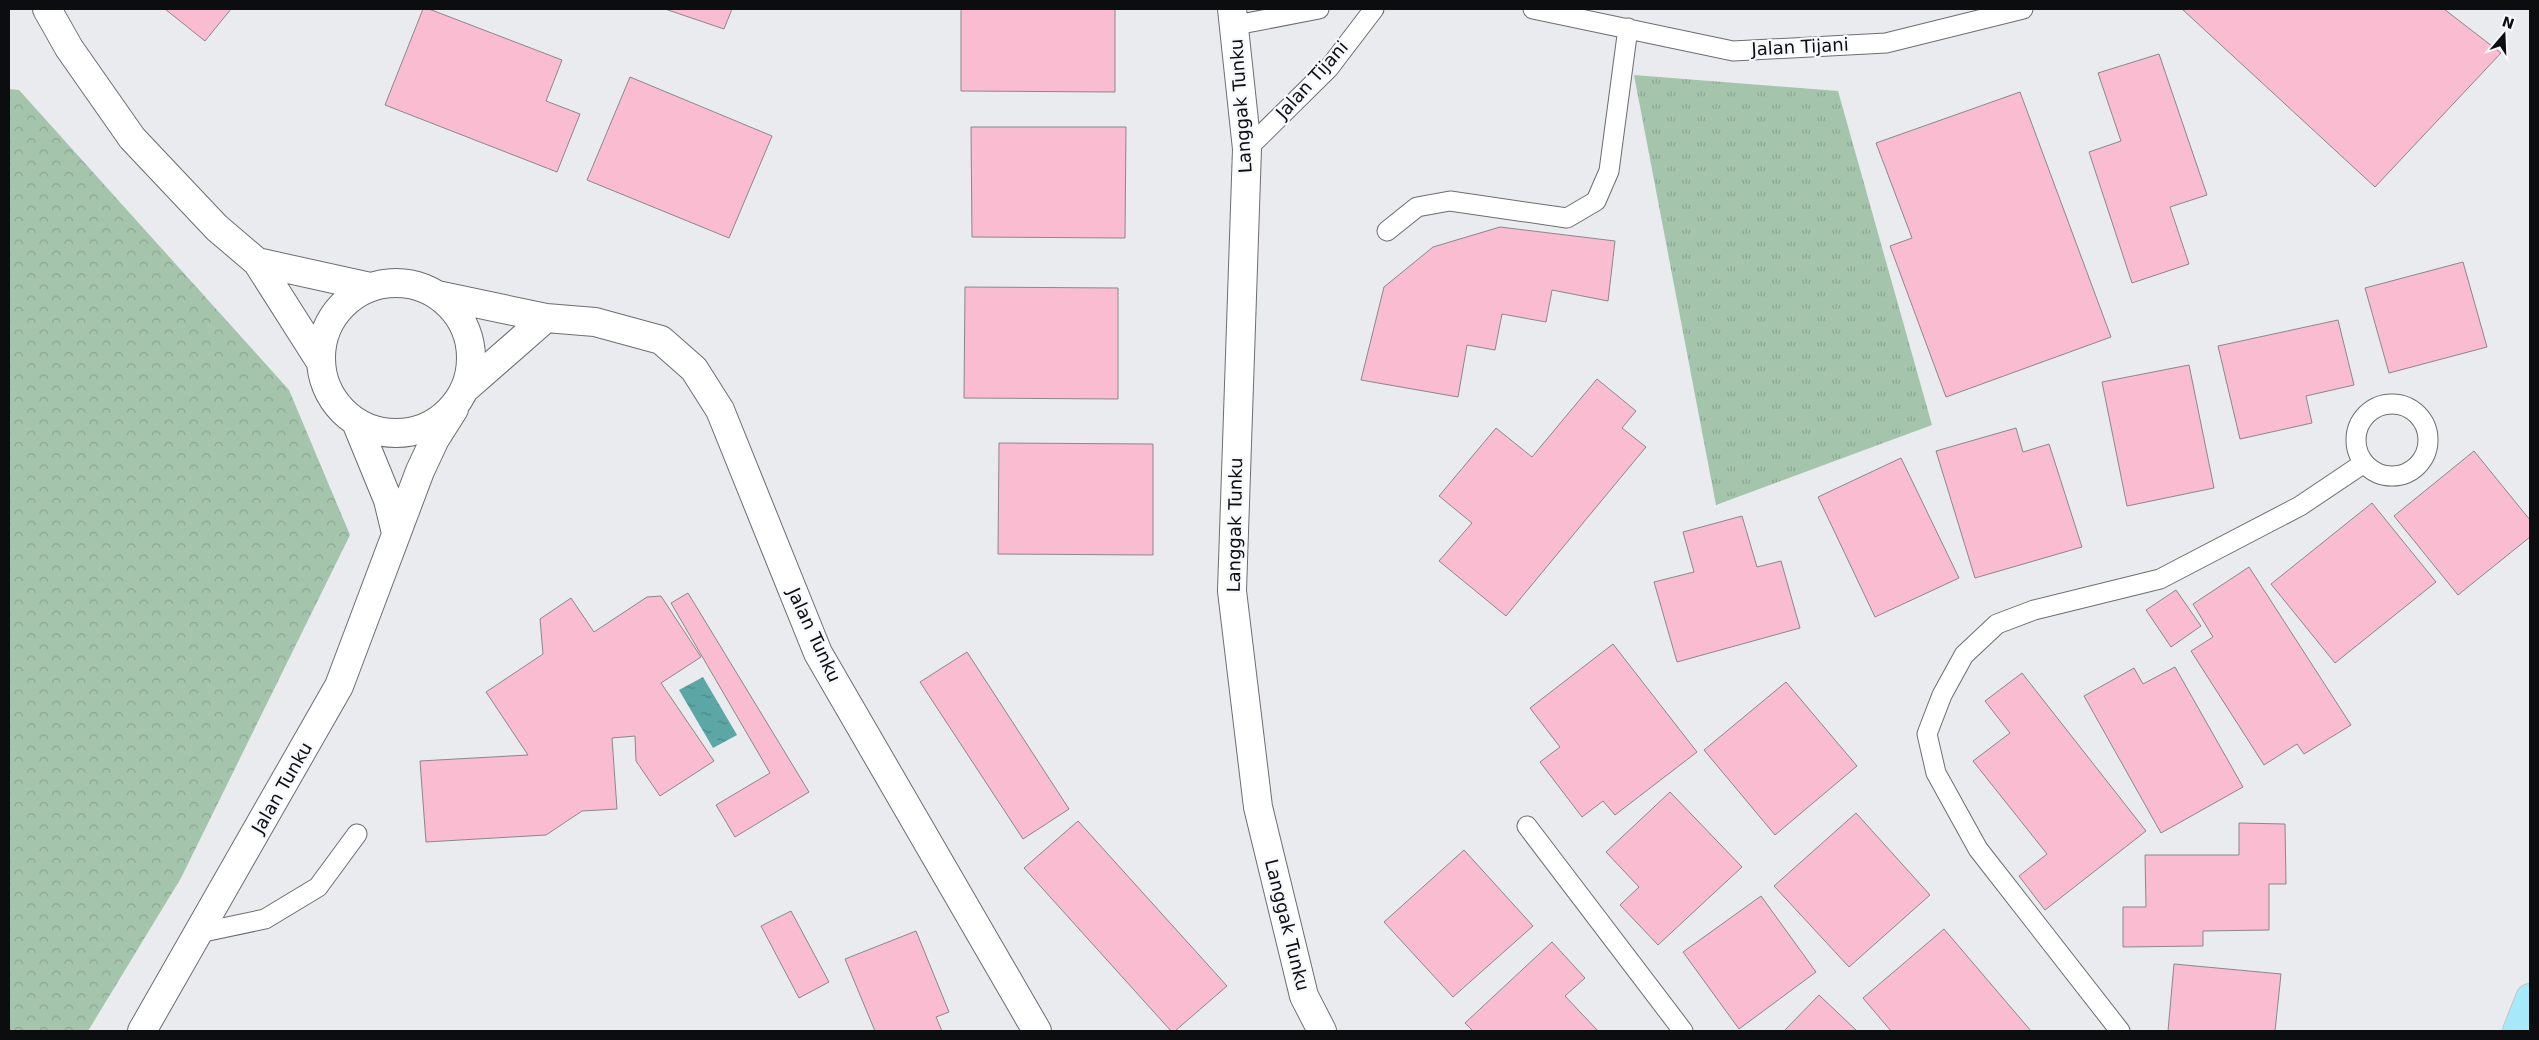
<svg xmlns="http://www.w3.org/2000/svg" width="2539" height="1040" font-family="'DejaVu Sans',sans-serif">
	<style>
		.grass { fill: url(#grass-tufts) }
		.forest { fill: url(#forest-crowns) }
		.water { fill: url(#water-ripples) }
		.building { fill: #f9bcd1; stroke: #8c8789 }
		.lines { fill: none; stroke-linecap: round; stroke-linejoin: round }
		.lane-casing { stroke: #6c6d71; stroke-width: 21 }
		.street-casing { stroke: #6c6d71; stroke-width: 30 }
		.secondary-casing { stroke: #6c6d71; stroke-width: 30 }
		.primary-casing { stroke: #c5c5c5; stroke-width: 30 }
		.lane { stroke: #fff; stroke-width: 19 }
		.street { stroke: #fff; stroke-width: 28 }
		.secondary { stroke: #fff; stroke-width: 28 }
		.primary { stroke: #a6e9fb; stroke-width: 28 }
		.labels { text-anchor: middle; stroke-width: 4.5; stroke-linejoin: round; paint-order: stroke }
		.street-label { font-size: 18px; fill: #0c0d0e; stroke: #f6f8fc }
	</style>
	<defs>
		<pattern id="grass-tufts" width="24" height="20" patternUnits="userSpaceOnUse" patternTransform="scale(1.25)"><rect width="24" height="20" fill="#a4c4ac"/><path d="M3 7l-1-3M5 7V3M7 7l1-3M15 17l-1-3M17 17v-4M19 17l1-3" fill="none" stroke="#8ca793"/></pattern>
		<pattern id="forest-crowns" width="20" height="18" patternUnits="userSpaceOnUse" patternTransform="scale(1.25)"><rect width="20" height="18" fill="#a4c4ac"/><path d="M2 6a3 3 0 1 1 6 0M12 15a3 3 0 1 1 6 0" fill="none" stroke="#8ca793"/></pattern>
		<pattern id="water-ripples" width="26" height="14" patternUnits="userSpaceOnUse" patternTransform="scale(1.25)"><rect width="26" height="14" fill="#5ca7a6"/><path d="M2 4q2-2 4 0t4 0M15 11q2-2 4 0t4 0" fill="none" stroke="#4a8686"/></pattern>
	</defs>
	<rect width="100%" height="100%" fill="#e9ebef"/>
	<!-- grass -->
	<path class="grass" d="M 1634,75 L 1838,91 L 1932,425 L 1716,505 Z"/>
	<!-- forest -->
	<path class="forest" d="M 9,89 L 19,90 L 289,390 L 350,535 L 181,878 L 88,1031 L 9,1031 Z"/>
	<!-- water -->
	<path class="water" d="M 703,677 L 737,735 L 713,748 L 679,690 Z"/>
	<!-- building -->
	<path class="building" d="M 165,9 L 231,9 L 205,41 Z
		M 423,9 L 429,9 L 562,60 L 546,101 L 580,114 L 557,172 L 385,105 Z
		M 665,9 L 732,9 L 724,29 Z
		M 961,9 L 1115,9 L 1115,92 L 961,91 Z
		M 2182,9 L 2444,9 L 2501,53 L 2375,187 Z
		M 2159,54 L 2207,195 L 2170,207 L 2189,264 L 2132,283 L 2089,152 L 2121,141 L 2098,73 Z
		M 630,77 L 772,136 L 729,238 L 587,180 Z
		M 2020,92 L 2111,337 L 1946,397 L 1890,246 L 1912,238 L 1876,143 Z
		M 971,127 L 1126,127 L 1125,238 L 972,237 Z
		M 1500,227 L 1615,241 L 1608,301 L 1552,290 L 1546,322 L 1502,314 L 1495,350 L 1467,345 L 1458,397 L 1361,380 L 1384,287 L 1433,247 Z
		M 2463,262 L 2487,347 L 2389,373 L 2365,288 Z
		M 965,287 L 1118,288 L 1118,399 L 964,398 Z
		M 2338,320 L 2354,385 L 2306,396 L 2312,423 L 2240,439 L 2218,346 Z
		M 2189,365 L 2214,488 L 2127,506 L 2102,382 Z
		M 1597,379 L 1636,411 L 1622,428 L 1646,447 L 1506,616 L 1439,561 L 1472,523 L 1439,496 L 1496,428 L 1532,457 Z
		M 2016,428 L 2023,452 L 2049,444 L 2082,547 L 1975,578 L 1936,451 Z
		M 999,443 L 1153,444 L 1153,555 L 998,554 Z
		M 2474,451 L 2530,520 L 2530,537 L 2458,595 L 2394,516 Z
		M 1901,458 L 1959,578 L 1875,617 L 1818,497 Z
		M 2372,503 L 2436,582 L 2335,663 L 2271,584 Z
		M 1742,516 L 1757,567 L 1781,561 L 1800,628 L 1677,662 L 1654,582 L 1694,572 L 1683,532 Z
		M 2249,567 L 2351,725 L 2304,754 L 2297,744 L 2264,765 L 2191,651 L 2213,637 L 2193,604 Z
		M 2176,590 L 2201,626 L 2171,647 L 2146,610 Z
		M 688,593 L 809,792 L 735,837 L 716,805 L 770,773 L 671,603 Z
		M 661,596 L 701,657 L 661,683 L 714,761 L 660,796 L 636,761 L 635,736 L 612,738 L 617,809 L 582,811 L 546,835 L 426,842 L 420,761 L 528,755 L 486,692 L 543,654 L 540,619 L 571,598 L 594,632 L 647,597 Z
		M 1613,644 L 1697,752 L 1615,815 L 1603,801 L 1582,817 L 1540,762 L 1560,747 L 1530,708 Z
		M 967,652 L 1069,809 L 1023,839 L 920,682 Z
		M 2175,667 L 2243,787 L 2161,833 L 2084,696 L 2134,668 L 2143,684 Z
		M 2022,673 L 2146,831 L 2045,910 L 2019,876 L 2047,854 L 1973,761 L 2010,733 L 1985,701 Z
		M 1786,682 L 1857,766 L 1775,835 L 1704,750 Z
		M 1670,792 L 1742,867 L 1658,945 L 1620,905 L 1639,887 L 1606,852 Z
		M 1856,813 L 1930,895 L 1849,967 L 1774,886 Z
		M 1078,821 L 1227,986 L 1175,1031 L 1171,1031 L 1024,868 Z
		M 2239,823 L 2285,824 L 2286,884 L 2269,884 L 2269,930 L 2203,931 L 2203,946 L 2123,947 L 2123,907 L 2146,907 L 2145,855 L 2239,855 Z
		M 1464,850 L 1533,926 L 1453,997 L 1384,922 Z
		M 1761,896 L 1816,972 L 1739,1029 L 1683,952 Z
		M 791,911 L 829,982 L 799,998 L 761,926 Z
		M 1944,929 L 2031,1031 L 1891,1031 L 1863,998 Z
		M 916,931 L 949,1012 L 936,1017 L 942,1031 L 875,1031 L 845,959 Z
		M 1552,942 L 1585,978 L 1565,996 L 1598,1031 L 1473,1031 L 1465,1023 Z
		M 2174,964 L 2281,974 L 2275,1031 L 2168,1031 Z
		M 1819,995 L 1857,1031 L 1784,1031 Z"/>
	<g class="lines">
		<defs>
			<path id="lane" d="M 1533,9 L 1733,51 L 1886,43 L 2023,9
				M 1236,25 L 1319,9
				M 1247,149 L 1329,68 L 1374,9
				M 1387,231 L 1417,207 L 1450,201 L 1567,218 L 1596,201 L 1609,171 L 1628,28
				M2356 440a36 36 0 1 1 72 0a36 36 0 1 1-72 0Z
				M 1527,826 L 1683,1031
				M 199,933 L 265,919 L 318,887 L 357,834
				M 2120,1031 L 1978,849 L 1936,773 L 1927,734 L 1942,695 L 1964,655 L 1997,624 L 2034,610 L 2160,579 L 2300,506 L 2364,463"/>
			<path id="street" d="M 47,9 L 69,48 L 132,138 L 217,228 L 257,262 L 320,361
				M 257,262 L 370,287
				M321 358a75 75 0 1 1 150 0a75 75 0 1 1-150 0Z
				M 437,295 L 546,318 L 595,322 L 661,340 L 694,369 L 720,410 L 818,653 L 1037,1031
				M 466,388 L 546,318
				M 356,422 L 388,500 L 396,533
				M 142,1031 L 339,686 L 420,471 L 435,439 L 454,409"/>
			<path id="secondary" d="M 1232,9 L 1247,149 L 1232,591 L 1258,807 L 1304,996 L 1322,1031"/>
			<path id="primary" d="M 2517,1031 L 2530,998"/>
		</defs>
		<!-- lane casing -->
		<use href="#lane" class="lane-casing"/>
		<!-- street casing -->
		<use href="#street" class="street-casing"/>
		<!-- secondary casing -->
		<use href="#secondary" class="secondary-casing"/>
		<!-- primary casing -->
		<use href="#primary" class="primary-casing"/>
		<!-- lane -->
		<use href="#lane" class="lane"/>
		<!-- street -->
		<use href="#street" class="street"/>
		<!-- secondary -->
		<use href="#secondary" class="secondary"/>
		<!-- primary -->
		<use href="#primary" class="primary"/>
	</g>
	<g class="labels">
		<!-- street labels -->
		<g class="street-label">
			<text transform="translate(1800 47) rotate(-3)" y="6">Jalan Tijani</text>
			<text transform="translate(1312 80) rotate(-48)" y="6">Jalan Tijani</text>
			<text transform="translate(1241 106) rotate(-94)" y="6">Langgak Tunku</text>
			<text transform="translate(1235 525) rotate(-89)" y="6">Langgak Tunku</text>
			<text transform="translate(814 635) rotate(65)" y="6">Jalan Tunku</text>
			<text transform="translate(282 788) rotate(-60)" y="6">Jalan Tunku</text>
			<text transform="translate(1287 925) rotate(76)" y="6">Langgak Tunku</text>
		</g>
	</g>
	<!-- border -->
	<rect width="2539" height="1040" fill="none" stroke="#0c0d0e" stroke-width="20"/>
	<!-- north arrow -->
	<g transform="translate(2504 35) rotate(19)" stroke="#f6f8fc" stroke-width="4" paint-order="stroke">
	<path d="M0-4L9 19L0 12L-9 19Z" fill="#0c0d0e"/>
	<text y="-8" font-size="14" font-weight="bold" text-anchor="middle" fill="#0c0d0e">N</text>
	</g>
</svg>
